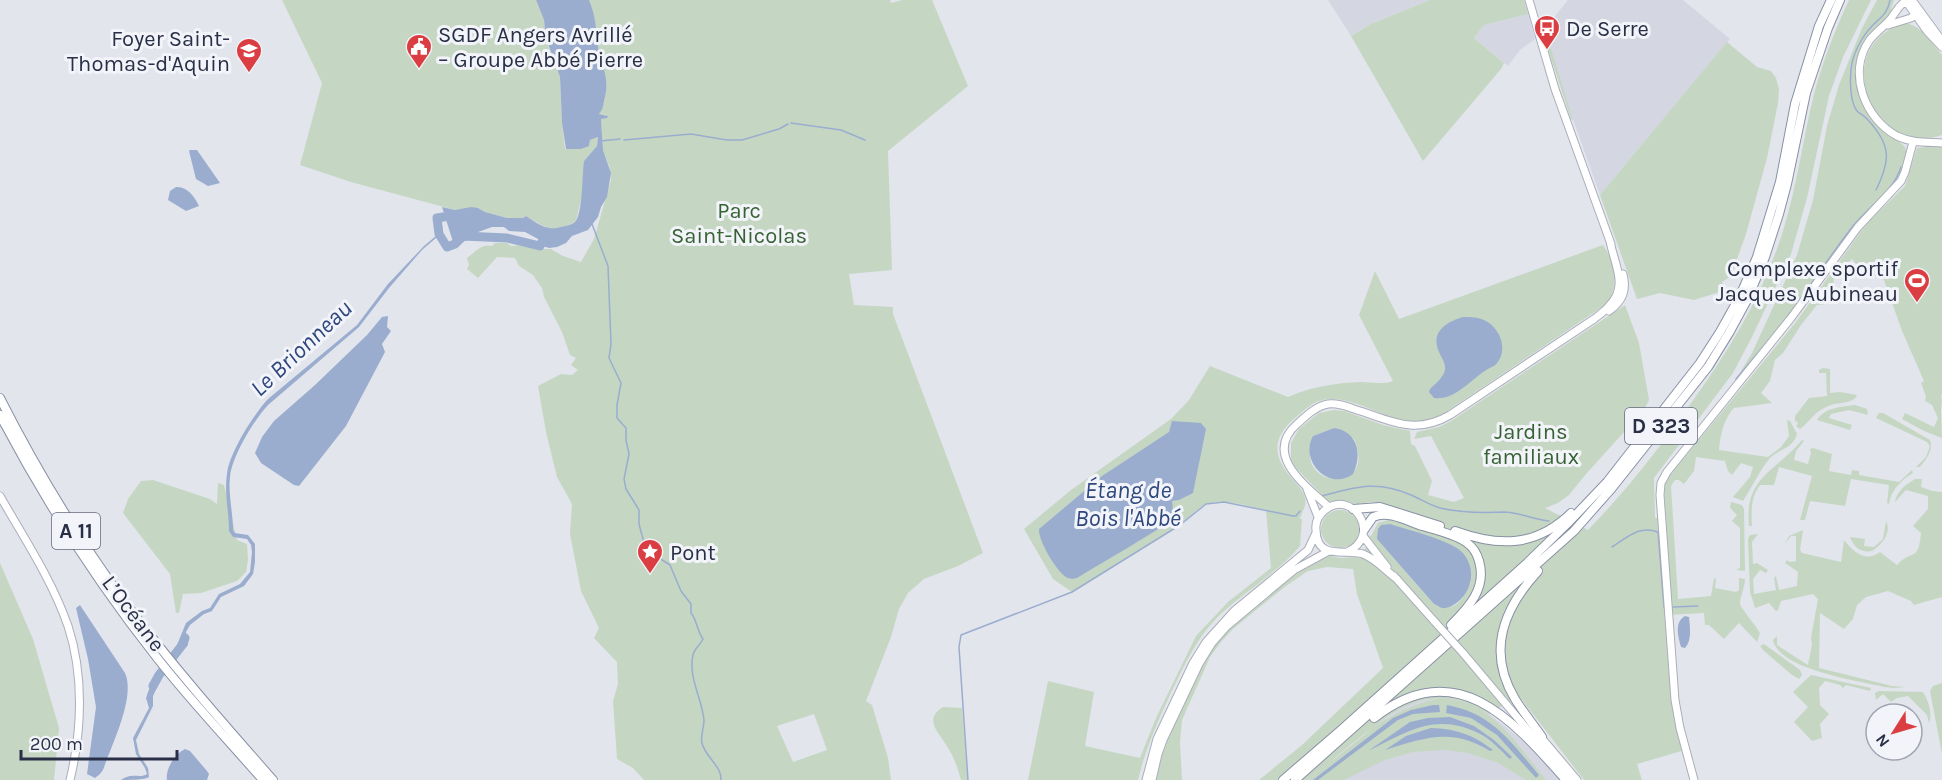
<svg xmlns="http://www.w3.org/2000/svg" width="1942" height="780" font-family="Karla,sans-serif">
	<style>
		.built { fill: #d4d7e1 }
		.green { fill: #c5d7c3; fill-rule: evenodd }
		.water { fill: #9badcf }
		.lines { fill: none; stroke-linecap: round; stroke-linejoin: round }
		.stream { stroke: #9badcf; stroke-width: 1.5 }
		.river { stroke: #9badcf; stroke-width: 9 }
		.secondary-casing { stroke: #aaaeba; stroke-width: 9 }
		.highway-casing { stroke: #8890a4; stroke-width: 10 }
		.secondary { stroke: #fff; stroke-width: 7 }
		.highway { stroke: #fff; stroke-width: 8 }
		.secondary-bridge-casing { stroke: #aaaeba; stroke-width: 9; stroke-linecap: butt }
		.secondary-bridge { stroke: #fff; stroke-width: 7 }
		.labels { text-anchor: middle; stroke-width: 6; stroke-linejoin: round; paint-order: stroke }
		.shield { fill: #f2f4f9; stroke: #656a7c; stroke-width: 1.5 }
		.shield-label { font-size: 21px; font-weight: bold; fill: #282f46 }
		.poi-label { font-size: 22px; fill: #282f46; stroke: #f2f4f9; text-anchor: start }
		.park-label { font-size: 22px; fill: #376334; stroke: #f2f4f9 }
		.street-label { font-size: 22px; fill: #282f46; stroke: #f2f4f9 }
		.water-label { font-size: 24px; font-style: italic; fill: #2e487e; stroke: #f2f4f9 }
	</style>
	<rect width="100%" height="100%" fill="#e2e5ec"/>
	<!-- built -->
	<path class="built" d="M 1328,0 L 1430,0 L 1371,24 L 1351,36 Z
		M 1568,0 L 1683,0 L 1730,39 L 1600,195 L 1569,108 L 1548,38 L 1551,21 Z
		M 1528,14 L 1535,39 L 1520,50 L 1508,66 L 1474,38 L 1484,25 Z
		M 1442,697 L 1465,701 L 1489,714 L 1525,742 L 1562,780 L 1308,780 L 1388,716 L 1404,707 L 1423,700 Z"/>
	<!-- green -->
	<path class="green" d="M 282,0 L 536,0 L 544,20 L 547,42 L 560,77 L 562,123 L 565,149 L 589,146 L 590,140 L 598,137 L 597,146 L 584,161 L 583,191 L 576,221 C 556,234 545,228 526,216 L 523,218 L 507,218 L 485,212 L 478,208 L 455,210 L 351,182 L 300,165 L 322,83 Z
		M 589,0 L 890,0 L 891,3 L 902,0 L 932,0 L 968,86 L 888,151 L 892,270 L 849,274 L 854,305 L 893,307 L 893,314 L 983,553 L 958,566 L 924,579 L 908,593 L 899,609 L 891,637 L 866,701 L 872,705 L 888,758 L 891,780 L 644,780 L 633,768 L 617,759 L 613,701 L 618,684 L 617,662 L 594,638 L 599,628 L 581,591 L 570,534 L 572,504 L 557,477 L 546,432 L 538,386 L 561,374 L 572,375 L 578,370 L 571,365 L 576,358 L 570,355 L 562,332 L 544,297 L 542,288 L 533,275 L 519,266 L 515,258 L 497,257 L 478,278 L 467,269 L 469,265 L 467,258 C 475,252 482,243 492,246 L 495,243 L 507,243 L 511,246 L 522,245 L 527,247 L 532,245 L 545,249 L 551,249 L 563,256 L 581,262 L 594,239 L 611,180 L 610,168 L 603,150 L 601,119 L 607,115 L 599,114 C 603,108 603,105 605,97 C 610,76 601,66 598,46 C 596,30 595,16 589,0 ZM 814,714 L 827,750 L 793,762 L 777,726 Z
		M 1430,0 L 1524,0 L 1528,14 L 1484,25 L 1474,38 L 1504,63 L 1501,69 L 1423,161 L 1351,36 L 1371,24 Z
		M 1849,0 L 1871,0 L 1843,57 L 1829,96 L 1807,198 L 1791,254 L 1752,337 L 1733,373 L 1654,478 L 1655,518 L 1665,518 L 1664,486 L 1670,475 L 1796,322 L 1867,223 L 1905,186 L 1917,148 L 1942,145 L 1942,393 L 1941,398 L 1942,399 L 1941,410 L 1942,438 L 1924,431 L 1902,419 L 1905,413 L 1934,427 L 1938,418 L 1932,405 L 1925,401 L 1926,396 L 1921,383 L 1924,381 L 1902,331 L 1883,277 L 1865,275 L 1852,259 L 1834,278 L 1833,285 L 1837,289 L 1836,291 L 1825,292 L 1827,304 L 1817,305 L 1801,325 L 1783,353 L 1775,360 L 1770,381 L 1761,393 L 1772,403 L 1734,408 C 1724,418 1720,436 1719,450 L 1768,457 L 1781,447 L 1789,436 L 1787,420 L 1790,421 L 1797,434 C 1793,449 1778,449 1769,459 C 1759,472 1752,487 1743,501 L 1733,497 L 1750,477 L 1753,467 L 1741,463 L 1732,475 L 1728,471 L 1725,461 L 1696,457 L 1694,471 L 1684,484 L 1679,480 L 1675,480 L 1671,486 L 1678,599 L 1711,596 L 1714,578 L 1716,579 L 1715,588 L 1736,592 L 1739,590 L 1739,578 L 1745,579 C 1745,587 1740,596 1740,604 C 1741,608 1756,626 1760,633 L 1757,642 L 1739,623 L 1724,639 L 1709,625 L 1705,625 L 1704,613 L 1668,615 L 1671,660 L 1685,750 L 1637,764 L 1642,780 L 1584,780 L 1519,696 L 1489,714 L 1465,701 L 1442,698 L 1423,700 L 1404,707 L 1388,716 L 1308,780 L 1259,780 L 1302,745 L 1383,668 L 1357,594 L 1353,569 L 1327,567 L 1308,571 L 1286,586 L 1256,610 L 1233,629 L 1221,642 L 1210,657 L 1182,720 L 1180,742 L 1182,780 L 1155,780 C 1160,754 1171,731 1182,707 C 1192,687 1200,665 1214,646 C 1235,617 1287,576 1320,561 L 1319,559 L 1327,555 L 1339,558 L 1360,557 L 1369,542 L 1368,535 L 1371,536 L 1378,523 L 1388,520 L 1383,503 L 1370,502 L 1357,504 L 1342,500 L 1329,502 L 1295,467 L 1291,460 L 1291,443 L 1299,429 L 1319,413 L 1334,410 L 1344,411 L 1383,425 L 1410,431 L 1411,444 L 1415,446 L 1432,481 L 1428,495 L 1454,502 L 1464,498 L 1431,436 L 1414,439 L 1417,432 L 1439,427 L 1451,421 L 1625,305 L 1639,343 L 1649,400 L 1644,410 L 1586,474 L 1569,495 L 1558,503 L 1545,508 L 1588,530 C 1627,490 1662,445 1694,399 C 1732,346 1763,294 1783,231 C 1797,186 1803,139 1814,94 C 1823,61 1835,30 1849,0 ZM 1334,428 L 1354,439 C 1376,490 1310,489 1310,455 C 1310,449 1312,442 1313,436 ZM 1378,540 L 1471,582 C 1463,600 1455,614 1434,604 Z
		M 1877,0 L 1894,0 L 1891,9 L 1893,11 C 1885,21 1875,28 1868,38 C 1847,67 1857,103 1879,128 C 1887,136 1898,139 1905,147 L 1907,155 L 1902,172 L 1895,183 L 1866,213 L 1850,232 L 1789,318 L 1732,386 L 1752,353 L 1797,255 L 1813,200 L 1827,126 L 1839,85 L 1862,28 Z
		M 1904,23 C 1922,25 1931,42 1942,55 L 1942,135 C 1872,158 1827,48 1904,23 Z
		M 1545,26 L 1549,28 L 1548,38 L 1573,120 L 1571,119 L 1548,49 L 1544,32 Z
		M 1727,42 L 1757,67 L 1771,71 L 1776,78 L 1779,89 L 1778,103 L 1767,158 L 1746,234 L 1731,276 L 1722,282 L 1726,290 L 1694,300 L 1660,293 L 1637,299 L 1600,195 Z
		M 1603,245 C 1616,264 1620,287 1605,305 L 1443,414 C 1432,419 1420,422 1407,421 C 1379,417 1338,386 1311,405 C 1285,425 1263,443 1289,475 C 1294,482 1303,489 1305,498 C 1307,506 1302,511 1300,519 L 1302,519 L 1300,546 C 1281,569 1248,590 1224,611 C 1198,634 1185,664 1170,695 C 1157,723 1145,750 1138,780 L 1028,780 L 1048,681 L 1094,692 L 1085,746 L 1140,758 L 1156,718 L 1196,636 L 1228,602 L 1271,568 L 1266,510 C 1248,507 1218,495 1201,507 C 1196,510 1191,516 1187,520 L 1072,592 L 1053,579 L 1024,529 L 1071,490 L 1171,419 L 1189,400 L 1210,366 L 1288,397 C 1311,387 1335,383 1361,382 C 1372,382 1383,385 1393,381 L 1359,315 L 1375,271 L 1399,319 Z
		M 1823,368 L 1830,369 L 1830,393 L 1840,392 L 1857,395 C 1853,404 1840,402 1831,405 C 1814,411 1811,421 1800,429 L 1796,426 L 1798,424 L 1797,421 L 1795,422 L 1795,416 L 1809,398 L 1827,396 L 1826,373 L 1819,373 L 1819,370 Z
		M 1855,405 L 1867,409 L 1868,415 L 1849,410 L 1831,414 L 1829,418 L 1852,425 L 1850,430 L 1817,420 C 1825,407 1841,407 1855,405 Z
		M 1879,413 L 1883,413 L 1930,440 C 1934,450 1926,460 1920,467 L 1916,467 L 1926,457 L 1930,446 L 1927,442 L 1876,418 Z
		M 1802,440 L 1804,441 L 1796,451 L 1794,460 L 1808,464 L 1811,453 L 1810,449 L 1813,448 L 1832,454 L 1829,471 L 1851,475 L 1852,470 L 1859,471 L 1859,475 L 1899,482 L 1912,470 L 1913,473 C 1901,480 1891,490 1889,504 L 1887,503 L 1889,485 L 1851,479 L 1845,506 L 1810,501 L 1805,520 L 1800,520 L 1812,476 L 1779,467 L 1774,485 L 1760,485 C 1751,497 1751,511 1752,526 L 1749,526 C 1744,476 1776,472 1802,440 Z
		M 1915,479 L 1922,479 L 1921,487 L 1932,491 L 1942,492 L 1942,597 L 1914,605 L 1911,601 L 1888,591 L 1866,597 L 1857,605 L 1853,619 L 1844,629 L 1820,613 L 1819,668 L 1892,686 L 1906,687 L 1894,688 L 1884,687 C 1859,681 1779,670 1773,640 L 1777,636 L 1777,645 L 1808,665 L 1812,645 L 1811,638 L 1818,599 L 1813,594 L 1781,601 L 1778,610 L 1776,611 L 1769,603 L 1755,608 L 1750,592 L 1748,539 L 1750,535 L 1758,534 L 1752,542 L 1753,564 L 1757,563 L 1768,570 L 1766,573 L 1760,570 L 1753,579 L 1754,594 L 1776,590 L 1774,578 L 1776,576 L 1779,590 L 1797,586 L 1798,572 L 1785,563 L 1787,560 L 1790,562 L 1796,561 L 1796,536 L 1791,536 L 1785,544 L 1789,536 L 1803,530 L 1800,550 L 1802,553 L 1841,562 L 1844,540 C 1854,552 1865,563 1880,552 L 1897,565 C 1912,548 1918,564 1921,533 L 1913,526 L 1928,509 L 1928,496 L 1906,490 L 1895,502 C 1897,490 1906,485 1915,479 Z
		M 153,480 L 210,499 L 217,504 L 218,483 L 224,485 L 237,540 L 247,544 L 248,560 L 246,572 L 237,581 L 201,593 L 183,594 L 179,613 L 176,613 L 170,574 L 123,513 L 128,499 L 141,481 Z
		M 1731,502 L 1742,505 L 1744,509 L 1745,571 L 1736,570 L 1740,568 L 1740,528 L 1732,521 L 1737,515 L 1730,508 Z
		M1321 529a19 19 0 1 1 38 0a19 19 0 1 1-38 0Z
		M 1886,521 C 1892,533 1882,544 1872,551 C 1860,553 1854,547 1850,537 L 1865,539 L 1864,546 L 1874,547 L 1883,539 Z
		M 0,563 L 33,639 L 59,728 L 54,780 L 0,780 Z
		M 1764,644 L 1800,670 L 1802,675 L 1799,679 L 1792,675 L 1763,650 L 1760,646 Z
		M 1811,675 L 1871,688 L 1870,691 L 1846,685 L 1843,688 L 1840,685 L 1825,681 L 1819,688 L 1820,705 L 1829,714 L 1820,724 L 1822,738 L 1812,741 L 1794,722 L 1808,707 L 1793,692 Z
		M 1942,683 L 1942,754 L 1930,691 L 1933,686 Z
		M 1879,691 L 1923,692 C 1928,700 1933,714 1929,723 L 1927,715 L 1908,696 L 1897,698 L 1891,702 L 1883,694 L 1876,700 L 1875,693 Z
		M 1442,698 C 1450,700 1459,700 1466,702 C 1501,716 1523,752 1546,780 L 1526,780 L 1498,763 L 1468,753 L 1445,750 L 1413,752 L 1385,760 L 1344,780 L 1309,780 C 1350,746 1388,707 1442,698 Z
		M 943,707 L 962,708 L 968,780 L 961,780 C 958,769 954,757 948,748 C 940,733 922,720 943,707 Z"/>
	<!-- water -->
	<path class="water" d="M 536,0 L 589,0 C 596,16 596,30 598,46 C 601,66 610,76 605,97 C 603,104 604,108 599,114 L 608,116 L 607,118 L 601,119 L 603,150 L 611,173 L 607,197 L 601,207 L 598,217 L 588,230 L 572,236 L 566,243 L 557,247 L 549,248 L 543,246 L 540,240 L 525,232 L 509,231 L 504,227 L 492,227 L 478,232 L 480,235 L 454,245 L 442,207 L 455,210 L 471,207 L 478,208 L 485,212 L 507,218 L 523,218 L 526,216 C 538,224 547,231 561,227 C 566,226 571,225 575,222 C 583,214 582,173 584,161 L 597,146 L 598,137 L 590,140 L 589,146 L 581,149 L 566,149 L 562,123 L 560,77 L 546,38 L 544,20 Z
		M 190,150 L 197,150 L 220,183 L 208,186 L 196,179 L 189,151 Z
		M 176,187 C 187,186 195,197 199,206 L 186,211 L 168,200 L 170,191 Z
		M 443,230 L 443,232 L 422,250 L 389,288 L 359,327 L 268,405 C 254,420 232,456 230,477 C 228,494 233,512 233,530 L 235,533 L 248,535 L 255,544 L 255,562 L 253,574 L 244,586 L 221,597 L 212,611 L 204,614 L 190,625 L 186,632 L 188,645 L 182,651 L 177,645 L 186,623 L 202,611 L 210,608 L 219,594 L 240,584 L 250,572 L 252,552 L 251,545 L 247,539 L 233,537 L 229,531 C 229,512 224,492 227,474 C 229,453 254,414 268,399 L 357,325 L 388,284 L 424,246 Z
		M 388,316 L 387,327 L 391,331 L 382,344 L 385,352 L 346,426 L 299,486 L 294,485 L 261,463 L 255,453 L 262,437 L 274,421 L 315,385 L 367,335 L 382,317 Z
		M 1463,317 C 1471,317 1479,317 1486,321 C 1502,330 1509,353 1494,366 C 1474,374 1458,401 1434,398 L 1429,392 L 1430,389 C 1435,384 1443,378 1445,370 C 1446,363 1441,357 1439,352 C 1430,332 1446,322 1463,317 Z
		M 1172,421 L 1201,423 L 1206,429 L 1193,493 L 1179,500 L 1172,501 L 1174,519 C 1142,540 1110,558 1077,578 C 1073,579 1072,579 1068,578 C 1057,573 1038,540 1039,529 L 1102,476 L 1169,432 Z
		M 1334,428 C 1357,431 1363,454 1353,474 C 1329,492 1299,461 1313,436 Z
		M 1390,524 C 1408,530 1450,540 1462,552 C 1476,567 1473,589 1459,601 C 1454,605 1448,609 1442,608 C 1439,607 1437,605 1434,604 L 1377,539 L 1378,529 L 1381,525 Z
		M 80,605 L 125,673 C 136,697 111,746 103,770 L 100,774 L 95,778 L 87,774 L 96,707 L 88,659 L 76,608 Z
		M 1685,616 L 1689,617 C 1690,627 1692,641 1685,648 L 1681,647 C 1678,637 1674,622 1685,616 Z
		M 156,673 L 161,679 L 153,696 L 153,706 L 136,740 L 139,754 L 148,768 L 149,777 C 145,780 128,780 121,780 C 133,772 140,779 147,774 L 145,768 L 136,754 L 133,738 L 149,708 L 146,698 L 148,692 Z
		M 1433,705 L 1439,705 L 1440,712 L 1413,714 L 1398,720 L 1318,780 L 1313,780 L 1393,718 L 1411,710 Z
		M 1447,705 C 1492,713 1511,742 1539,775 L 1536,778 L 1497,735 L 1471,718 L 1446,713 Z
		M 1450,717 L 1474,726 L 1494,740 L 1512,757 L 1510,759 C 1501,751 1492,740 1482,735 C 1437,711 1409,731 1368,751 L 1410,722 L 1428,718 Z
		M 1431,728 C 1456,729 1472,734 1493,750 L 1490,751 C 1452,727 1424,738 1385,750 L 1406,736 Z
		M 185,749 L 190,751 L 207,771 L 209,774 L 207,780 L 167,780 C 165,769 175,754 185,749 Z"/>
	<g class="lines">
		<!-- stream -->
		<path class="stream" d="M 791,123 L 841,130 L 865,140
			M 624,140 L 691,134 L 727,140 L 742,140 L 779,129 L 788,124
			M 600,141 L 620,139
			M 1876,190 C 1891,160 1891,145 1868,120 C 1865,116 1860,114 1857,111 C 1850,102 1850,81 1851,70 C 1852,55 1862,36 1873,25 C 1881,17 1888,13 1890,0
			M 592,224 L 608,266 L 611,344 L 609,358 L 621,383 L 617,405 L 617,418 L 626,428 L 626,440 L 629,454 L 624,479 L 626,489 L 639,510 L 639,524 L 644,543 L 650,552 L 670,565 L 681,591 L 691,604 L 691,613 C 697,620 697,631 703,639 C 700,645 694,649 693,655 C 688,678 702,698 704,720 C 704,728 700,737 702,743 C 705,757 722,766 721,780
			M 1736,379 C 1754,357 1774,335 1791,312 C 1812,284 1831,254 1853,226 C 1868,207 1894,191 1901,167
			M 1322,496 C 1356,487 1377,480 1411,495 C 1421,499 1429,505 1440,508 C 1461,513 1482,513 1504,512 C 1519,512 1534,520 1549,521
			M 1612,547 C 1628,537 1639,525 1658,532 L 1664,607
			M 1673,607 L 1698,606
			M 968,780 L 959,647 L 961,635 L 1072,592 L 1180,525 L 1206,504 L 1224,502 L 1293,516 L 1296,516 L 1300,511"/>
		<!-- river -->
		<path class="river" d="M 456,215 L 437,218 L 439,234 L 447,247 L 455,244 L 463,236 L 507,238 L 540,246 L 547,232
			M 153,686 L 159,675 L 183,644 L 185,638"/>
		<defs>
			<path id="secondary" d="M 1529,0 L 1555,89 L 1611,244
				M 1905,0 L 1927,31 L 1942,47
				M 1912,0 L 1942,41
				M 1906,1 C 1897,6 1895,15 1888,22 C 1882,28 1874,34 1869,41 C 1847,73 1865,119 1897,136 C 1911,143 1927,142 1942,143
				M 1888,25 L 1911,18 L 1916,14
				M 1609,311 C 1623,301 1627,290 1623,274
				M 1307,489 L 1318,517
				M 0,496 C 24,538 52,580 68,626 C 84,675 82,730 70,780
				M 1329,507 C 1307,487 1262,455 1297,424 C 1306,416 1316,406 1328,404 C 1336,403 1346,406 1354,409 C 1390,420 1414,436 1450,415 L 1594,319 C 1599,315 1605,311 1609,306 C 1629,286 1614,264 1610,241
				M 1363,536 L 1387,567
				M 1347,552 C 1383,536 1353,488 1325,510 C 1319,515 1315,522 1316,530 C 1317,562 1346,548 1363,554 C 1376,559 1386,571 1397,579
				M 1394,576 L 1435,622
				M 1463,653 L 1570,780
				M 1539,735 L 1577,780
				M 1146,780 L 1157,739 L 1193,663 L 1206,642 L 1234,611 L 1308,550 L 1316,533
				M 1152,780 L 1158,754 L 1163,740 L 1199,664 L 1212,643 L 1227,626 L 1294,570 L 1329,551
				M 1694,780 L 1680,728 L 1675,700 L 1660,495 L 1661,483 L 1667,472 L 1791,318 L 1858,227 L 1901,181 L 1905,172 L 1913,142"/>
			<path id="highway" d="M 0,398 C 36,469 77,537 124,601 C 170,663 222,722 273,780
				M 0,415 C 45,501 98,583 158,659 C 191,701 228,740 263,780
				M 1353,509 L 1380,507 L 1440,526
				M 1364,530 L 1373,517 C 1388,510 1407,521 1422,526 C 1436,530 1454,534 1466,542 C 1473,547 1477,553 1479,561 C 1487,588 1469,607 1451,625
				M 1455,531 C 1499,547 1536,547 1571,513
				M 1538,571 C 1504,608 1486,651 1515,699 C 1523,712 1533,724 1542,737
				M 1374,718 C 1456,654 1512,719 1566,780
				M 1283,780 L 1341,730 L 1526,564 L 1568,523 L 1607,482 L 1700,363 L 1720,332 L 1739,298 L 1757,257 L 1780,182 L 1795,104 L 1819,26 L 1831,0
				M 1295,780 L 1574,531 L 1612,488 L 1708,367 L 1729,333 L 1748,298 L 1765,257 L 1779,214 L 1787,184 L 1806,93 L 1828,28 L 1840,0"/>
		</defs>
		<!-- secondary casing -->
		<use href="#secondary" class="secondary-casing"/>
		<!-- highway casing -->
		<use href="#highway" class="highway-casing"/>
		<!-- secondary -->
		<use href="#secondary" class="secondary"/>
		<!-- highway -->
		<use href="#highway" class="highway"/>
		<defs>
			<path id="secondary-bridge" d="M 1435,622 L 1463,653"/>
		</defs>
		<!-- secondary-bridge casing -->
		<use href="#secondary-bridge" class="secondary-bridge-casing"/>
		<!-- secondary-bridge -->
		<use href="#secondary-bridge" class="secondary-bridge"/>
	</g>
	<!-- icons -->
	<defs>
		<symbol id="bus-pin" viewBox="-11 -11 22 30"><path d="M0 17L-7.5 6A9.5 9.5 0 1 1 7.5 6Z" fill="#db3e42" stroke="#f2f4f9"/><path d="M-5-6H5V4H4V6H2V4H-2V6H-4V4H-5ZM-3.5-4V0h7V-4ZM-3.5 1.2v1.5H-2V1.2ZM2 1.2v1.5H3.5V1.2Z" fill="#fff"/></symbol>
		<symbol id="civic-pin" viewBox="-11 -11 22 30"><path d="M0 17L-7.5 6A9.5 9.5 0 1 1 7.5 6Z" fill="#db3e42" stroke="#f2f4f9"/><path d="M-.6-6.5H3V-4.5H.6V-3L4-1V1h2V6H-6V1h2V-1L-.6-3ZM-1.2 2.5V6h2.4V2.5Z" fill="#fff"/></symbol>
		<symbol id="school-pin" viewBox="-11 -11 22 30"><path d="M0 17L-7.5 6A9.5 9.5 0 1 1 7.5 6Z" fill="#db3e42" stroke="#f2f4f9"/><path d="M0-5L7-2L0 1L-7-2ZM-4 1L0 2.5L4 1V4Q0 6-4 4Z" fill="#fff"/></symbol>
		<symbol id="stadium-pin" viewBox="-11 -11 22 30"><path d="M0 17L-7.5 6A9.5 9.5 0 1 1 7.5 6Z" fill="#db3e42" stroke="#f2f4f9"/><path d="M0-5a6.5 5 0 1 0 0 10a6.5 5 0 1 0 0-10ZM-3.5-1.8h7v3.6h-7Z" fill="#fff"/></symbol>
		<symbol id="sight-pin" viewBox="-11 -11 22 30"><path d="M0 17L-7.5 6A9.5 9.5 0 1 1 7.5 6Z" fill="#db3e42" stroke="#f2f4f9"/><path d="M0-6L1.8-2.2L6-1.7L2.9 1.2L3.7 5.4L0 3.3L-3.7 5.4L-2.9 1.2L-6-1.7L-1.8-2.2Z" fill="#fff"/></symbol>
	</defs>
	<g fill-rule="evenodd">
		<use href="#bus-pin" x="1532" y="13" width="30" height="40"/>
		<use href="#civic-pin" x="404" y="32" width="30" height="40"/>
		<use href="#school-pin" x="234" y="36" width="30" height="40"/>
		<use href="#stadium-pin" x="1902" y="266" width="30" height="40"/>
		<use href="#sight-pin" x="635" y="537" width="30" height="40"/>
	</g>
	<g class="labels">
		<!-- shield labels -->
		<g class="shield">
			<rect x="1625" y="408" width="72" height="36" rx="4.5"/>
			<rect x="52" y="513" width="48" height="36" rx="4.5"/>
		</g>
		<g class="shield-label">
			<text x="1661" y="433">D 323</text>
			<text x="76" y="538">A 11</text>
		</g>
		<!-- poi labels -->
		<g class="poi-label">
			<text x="1566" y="36">De Serre</text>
			<text x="438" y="42">SGDF Angers Avrillé<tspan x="438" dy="25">– Groupe Abbé Pierre</tspan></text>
			<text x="230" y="46" text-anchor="end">Foyer Saint-<tspan x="230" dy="25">Thomas-d'Aquin</tspan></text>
			<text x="1898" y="276" text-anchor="end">Complexe sportif<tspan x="1898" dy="25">Jacques Aubineau</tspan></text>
			<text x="670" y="560">Pont</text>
		</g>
		<!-- park labels -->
		<g class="park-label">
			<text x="739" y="218">Parc<tspan x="739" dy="25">Saint-Nicolas</tspan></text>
			<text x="1531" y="439">Jardins<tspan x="1531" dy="25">familiaux</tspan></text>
		</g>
		<!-- street labels -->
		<g class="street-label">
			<text transform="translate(134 613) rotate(53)" y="8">L’Océane</text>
		</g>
		<!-- water labels -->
		<g class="water-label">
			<text transform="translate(301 348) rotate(-43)" y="8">Le Brionneau</text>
			<text x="1128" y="498">Étang de<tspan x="1128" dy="28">Bois l'Abbé</tspan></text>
		</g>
	</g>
	<!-- north arrow -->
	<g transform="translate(1894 732) rotate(233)"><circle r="28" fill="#f2f4f9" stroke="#a1a5b1" stroke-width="1.5"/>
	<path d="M0-4.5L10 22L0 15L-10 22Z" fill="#db3e42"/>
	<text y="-9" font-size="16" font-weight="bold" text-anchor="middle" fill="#282f46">N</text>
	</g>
	<!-- scale -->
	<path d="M21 750v9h156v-9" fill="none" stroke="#282f46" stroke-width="3"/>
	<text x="30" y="750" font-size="18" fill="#282f46" stroke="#f2f4f9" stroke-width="4.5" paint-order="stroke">200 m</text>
</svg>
